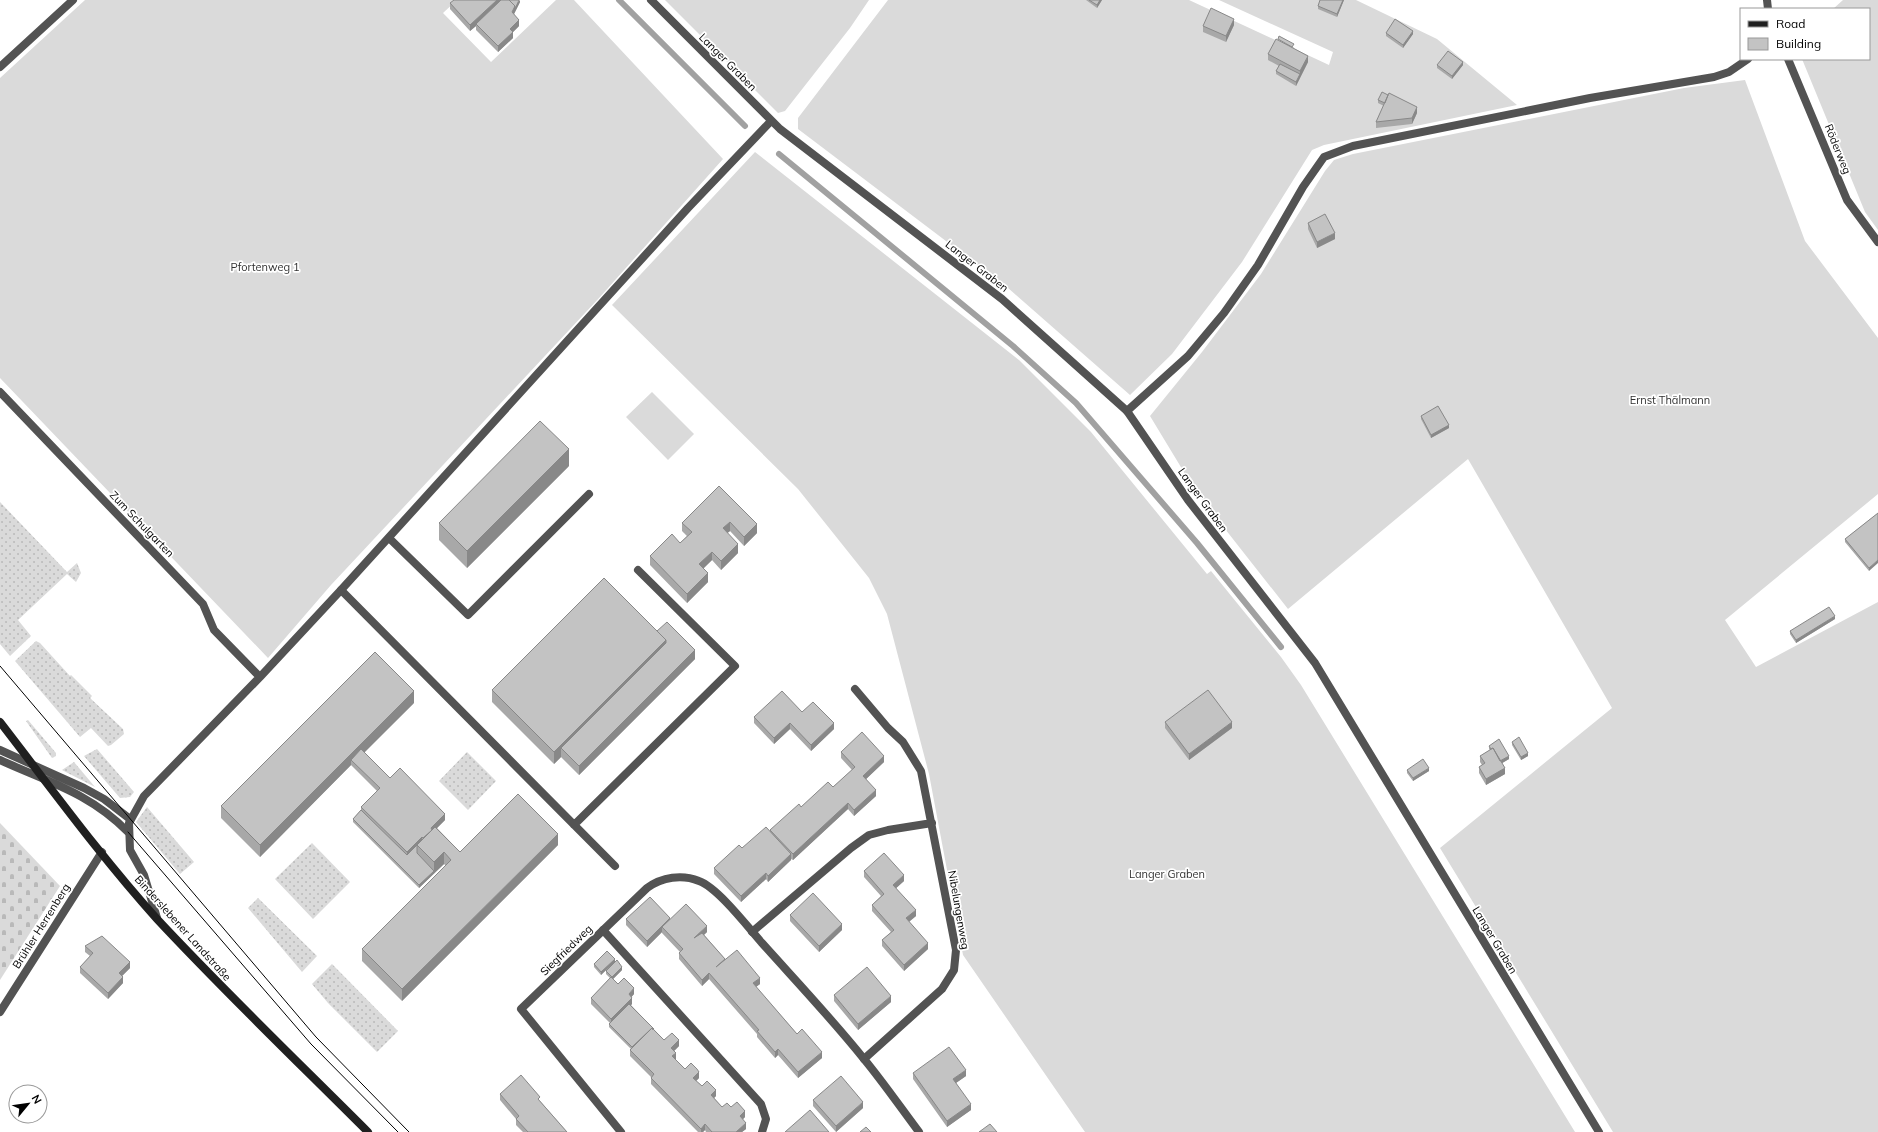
<svg xmlns="http://www.w3.org/2000/svg" width="1878" height="1132" font-family="Mulish,sans-serif">
	<style>
		.grass { fill: url(#grass-dots) }
		.cemetery { fill: url(#cemetery-stones) }
		.garden { fill: #dadada }
		.lines { fill: none; stroke-linecap: round; stroke-linejoin: round }
		.stream { stroke: #a1a1a1; stroke-width: 6 }
		.service { stroke: #535353; stroke-width: 8 }
		.minor { stroke: #535353; stroke-width: 8 }
		.secondary { stroke: #202020; stroke-width: 8 }
		.tram { stroke: #000; stroke-width: 1 }
		.wall { fill: #a8a8a8 }
		.shaded-wall { fill: #888 }
		.building { fill: #c3c3c3; stroke: #888 }
		.labels { text-anchor: middle; stroke-width: 3.5; stroke-linejoin: round; paint-order: stroke }
		.street-label { font-size: 11px; fill: #000; stroke: #fff }
		.park-label { font-size: 11px; fill: #313131; stroke: #fff }
	</style>
	<defs>
		<pattern id="grass-dots" width="8" height="8" patternUnits="userSpaceOnUse"><rect width="8" height="8" fill="#dadada"/><path d="M2 2h.1M6 6h.1" fill="none" stroke="#b9b9b9" stroke-width="1.8" stroke-linecap="round"/></pattern>
		<pattern id="cemetery-stones" width="16" height="16" patternUnits="userSpaceOnUse"><rect width="16" height="16" fill="#dadada"/><path d="M2 7V4a2 2 0 0 1 4 0v3zM10 15v-3a2 2 0 0 1 4 0v3z" fill="#b9b9b9"/></pattern>
	</defs>
	<rect width="100%" height="100%" fill="#fff"/>
	<!-- grass -->
	<path class="grass" d="M 0,502 L 67,572 L 77,563 L 81,573 L 76,582 L 67,574 L 18,620 L 31,636 L 10,656 L 0,644 Z
		M 36,641 L 40,643 L 70,676 L 71,675 L 92,696 L 90,698 L 123,729 L 124,734 L 111,745 L 108,746 L 91,728 L 80,737 L 15,661 Z
		M 28,720 L 56,753 L 56,756 L 52,758 L 26,721 Z
		M 97,749 L 134,792 L 130,797 L 120,798 L 84,756 Z
		M 467,752 L 496,781 L 468,810 L 439,781 Z
		M 74,762 L 95,787 L 62,770 Z
		M 147,807 L 194,862 L 180,874 L 136,822 Z
		M 312,843 L 350,882 L 313,919 L 275,879 Z
		M 258,898 L 317,956 L 302,972 L 248,908 Z
		M 332,964 L 398,1031 L 377,1052 L 328,1003 L 312,984 Z"/>
	<!-- cemetery -->
	<path class="cemetery" d="M 0,823 L 60,886 L 0,980 Z"/>
	<!-- garden -->
	<path class="garden" d="M 85,0 L 457,0 L 443,13 L 491,62 L 556,0 L 574,0 L 723,159 L 600,297 L 331,585 L 268,658 L 0,378 L 0,78 Z
		M 665,0 L 869,0 L 850,28 L 785,111 L 778,113 Z
		M 888,0 L 1189,0 L 1329,65 L 1333,52 L 1219,0 L 1356,0 L 1437,39 L 1517,105 L 1324,145 L 1312,150 L 1242,262 L 1172,354 L 1130,395 L 1008,288 L 798,129 L 798,118 Z
		M 1843,0 L 1878,0 L 1878,230 L 1865,212 L 1802,59 L 1869,59 L 1869,9 L 1833,9 Z
		M 1745,80 L 1805,241 L 1878,338 L 1878,494 L 1725,620 L 1756,667 L 1878,602 L 1878,1132 L 1613,1132 L 1440,848 L 1612,708 L 1468,459 L 1288,609 L 1196,492 L 1150,416 L 1202,352 L 1261,274 L 1325,171 L 1334,160 L 1353,154 L 1684,88 Z
		M 755,152 L 1019,360 L 1091,432 L 1207,574 L 1211,571 L 1281,657 L 1301,685 L 1575,1132 L 1085,1132 L 963,955 L 929,774 L 887,614 L 869,578 L 798,489 L 612,305 Z
		M 652,392 L 694,434 L 668,460 L 626,417 Z"/>
	<g class="lines">
		<!-- stream -->
		<path class="stream" d="M 619,0 L 745,126
			M 779,154 L 1013,346 L 1076,403 L 1197,543 L 1281,647"/>
		<!-- service -->
		<path class="service" d="M 1127,411 L 1188,356 L 1224,313 L 1258,265 L 1303,187 L 1324,157 L 1353,146 L 1590,98 L 1714,77 L 1729,72 L 1748,59
			M 389,538 L 468,615 L 589,494
			M 341,590 L 615,866
			M 855,689 L 888,728 L 903,742 L 921,771 L 956,950 L 954,970 L 942,989 L 864,1059
			M 0,750 L 84,788 L 104,799 L 130,819
			M 0,760 C 48,782 90,793 128,832
			M 574,825 L 735,666 L 638,570
			M 603,930 L 761,1104 L 766,1119 L 762,1132
			M 752,932 L 851,848 L 869,835 L 888,830 L 932,823"/>
		<!-- minor -->
		<path class="minor" d="M 651,0 L 780,129 L 1002,299 L 1127,411 L 1188,500 L 1315,663 L 1599,1132
			M 1767,0 L 1768,9
			M 1788,59 L 1847,200 L 1878,242
			M 0,67 L 73,0
			M 0,392 L 203,604 L 214,630 L 260,677
			M 157,918 L 144,875 L 130,850 L 129,823 L 144,796 L 260,677 L 341,590 L 688,208 L 771,121
			M 0,1012 L 102,852
			M 621,1132 L 521,1009 L 647,888 C 662,877 682,874 699,881 C 718,888 747,926 762,943 C 796,981 832,1019 864,1059 C 883,1082 901,1108 919,1132"/>
		<!-- secondary -->
		<path class="secondary" d="M 0,722 C 51,788 101,857 157,919 C 225,992 297,1061 368,1132"/>
		<!-- tram -->
		<path class="tram" d="M 0,666 L 316,1037 L 409,1132
			M 128,832 L 311,1044 L 398,1132"/>
	</g>
	<!-- wall -->
	<path class="wall" d="M 1086,0 L 1102,0 L 1097,8 Z
		M 1344,0 L 1337,17 L 1318,9 L 1318,6 Z
		M 520,2 L 514,14 L 519,26 L 513,32 L 513,38 L 498,52 L 476,30 L 476,26 L 470,31 L 450,9 L 450,3 Z
		M 1234,25 L 1226,42 L 1203,32 L 1203,26 Z
		M 1386,33 L 1413,34 L 1403,48 L 1386,36 Z
		M 1294,47 L 1293,48 L 1308,62 L 1296,86 L 1276,74 L 1276,71 L 1279,66 L 1268,60 L 1268,54 Z
		M 1437,65 L 1463,65 L 1452,79 L 1437,68 Z
		M 1378,100 L 1417,113 L 1412,124 L 1376,128 L 1376,122 L 1384,106 L 1378,103 Z
		M 1308,223 L 1335,239 L 1317,248 L 1308,229 Z
		M 1421,416 L 1449,428 L 1431,438 L 1421,419 Z
		M 569,466 L 467,568 L 439,540 L 439,523 Z
		M 719,486 L 757,533 L 744,546 L 730,531 L 727,533 L 738,553 L 721,570 L 712,560 L 703,568 L 708,582 L 687,603 L 650,565 L 650,556 L 680,543 L 687,536 L 682,531 L 682,523 Z
		M 1878,513 L 1869,571 L 1845,542 L 1845,539 Z
		M 1835,619 L 1796,643 L 1790,634 L 1790,631 Z
		M 657,631 L 695,659 L 579,775 L 561,757 L 554,764 L 492,702 L 492,690 Z
		M 414,703 L 364,752 L 390,778 L 445,820 L 437,828 L 460,852 L 558,845 L 402,1001 L 362,961 L 362,949 L 446,866 L 444,864 L 419,888 L 353,822 L 353,819 L 361,810 L 361,807 L 377,791 L 351,765 L 260,857 L 221,818 L 221,806 Z
		M 802,712 L 834,729 L 811,751 L 790,729 L 774,744 L 754,723 L 754,717 Z
		M 1165,722 L 1232,728 L 1189,760 L 1165,728 Z
		M 1512,742 L 1528,756 L 1521,760 L 1512,745 Z
		M 1489,746 L 1509,759 L 1502,763 L 1505,774 L 1486,785 L 1479,773 L 1479,767 L 1482,765 L 1480,762 L 1480,756 L 1490,750 L 1489,749 Z
		M 841,752 L 884,762 L 866,779 L 876,796 L 854,816 L 848,809 L 793,860 L 791,859 L 791,860 L 768,882 L 766,879 L 741,902 L 714,874 L 714,868 L 742,848 L 770,831 L 770,830 L 801,807 L 833,787 L 852,770 L 841,758 Z
		M 1407,770 L 1429,771 L 1413,781 L 1407,773 Z
		M 864,871 L 904,881 L 896,888 L 916,916 L 909,922 L 928,949 L 904,971 L 882,946 L 882,940 L 891,932 L 872,911 L 872,905 L 881,896 L 864,877 Z
		M 790,915 L 842,930 L 819,952 L 790,921 Z
		M 626,919 L 670,919 L 707,932 L 704,935 L 725,959 L 760,984 L 756,987 L 797,1034 L 822,1058 L 798,1078 L 778,1055 L 775,1058 L 757,1037 L 757,1034 L 709,979 L 702,986 L 679,959 L 679,953 L 680,952 L 662,933 L 662,932 L 647,947 L 626,925 Z
		M 85,946 L 130,968 L 122,976 L 123,983 L 108,999 L 80,973 L 80,967 L 90,956 L 85,952 Z
		M 615,959 L 601,975 L 594,967 L 594,964 Z
		M 622,970 L 613,979 L 618,984 L 634,994 L 631,997 L 632,1004 L 631,1005 L 664,1040 L 679,1046 L 674,1051 L 676,1059 L 675,1059 L 685,1069 L 699,1078 L 696,1081 L 702,1086 L 716,1096 L 714,1098 L 722,1107 L 731,1107 L 745,1117 L 743,1119 L 746,1129 L 742,1132 L 706,1132 L 705,1130 L 703,1132 L 698,1132 L 651,1084 L 651,1077 L 630,1056 L 630,1050 L 631,1049 L 609,1027 L 609,1024 L 610,1023 L 591,1004 L 591,998 L 610,978 L 606,974 L 606,971 Z
		M 834,995 L 891,1002 L 858,1030 L 834,1001 Z
		M 913,1073 L 966,1076 L 956,1083 L 971,1110 L 947,1127 L 913,1079 Z
		M 500,1094 L 540,1101 L 567,1132 L 523,1132 L 516,1125 L 516,1119 L 500,1100 Z
		M 813,1100 L 863,1108 L 836,1132 L 813,1106 Z"/>
	<!-- shaded-wall -->
	<path class="shaded-wall" d="M 497,0 L 503,0 L 476,24 L 476,26 L 470,31 L 470,25 Z
		M 520,0 L 520,2 L 512,18 L 512,12 L 515,6 Z
		M 1100,0 L 1102,0 L 1097,8 L 1097,5 Z
		M 1343,0 L 1344,0 L 1337,17 L 1337,14 Z
		M 1234,19 L 1234,25 L 1226,42 L 1226,36 Z
		M 519,20 L 519,26 L 510,35 L 510,29 Z
		M 1413,31 L 1413,34 L 1403,48 L 1403,45 Z
		M 513,32 L 513,38 L 498,52 L 498,46 Z
		M 1308,56 L 1308,62 L 1296,86 L 1296,82 L 1300,74 L 1300,71 Z
		M 1463,62 L 1463,65 L 1452,79 L 1452,76 Z
		M 1417,107 L 1417,113 L 1412,124 L 1412,118 Z
		M 1335,233 L 1335,239 L 1317,248 L 1317,242 Z
		M 1449,425 L 1449,428 L 1431,438 L 1431,435 Z
		M 569,449 L 569,466 L 467,568 L 467,551 Z
		M 730,522 L 730,531 L 723,537 L 723,528 Z
		M 757,524 L 757,533 L 744,546 L 744,537 Z
		M 738,544 L 738,553 L 721,570 L 721,561 Z
		M 712,552 L 712,560 L 699,573 L 699,564 Z
		M 1878,560 L 1878,563 L 1869,571 L 1869,568 Z
		M 708,573 L 708,582 L 687,603 L 687,594 Z
		M 1835,616 L 1835,619 L 1796,643 L 1796,640 Z
		M 666,640 L 666,652 L 561,748 L 561,757 L 554,764 L 554,752 Z
		M 695,650 L 695,659 L 579,775 L 579,766 Z
		M 414,691 L 414,703 L 354,763 L 351,760 L 351,765 L 260,857 L 260,845 Z
		M 1232,722 L 1232,728 L 1189,760 L 1189,754 Z
		M 790,723 L 790,729 L 774,744 L 774,738 Z
		M 834,723 L 834,729 L 811,751 L 811,745 Z
		M 1528,753 L 1528,756 L 1521,760 L 1521,757 Z
		M 884,756 L 884,762 L 863,782 L 863,776 Z
		M 1509,756 L 1509,759 L 1499,765 L 1499,762 Z
		M 1429,768 L 1429,771 L 1413,781 L 1413,778 Z
		M 1505,768 L 1505,774 L 1486,785 L 1486,779 Z
		M 876,790 L 876,796 L 854,816 L 854,810 Z
		M 848,803 L 848,809 L 793,860 L 793,854 Z
		M 445,814 L 445,820 L 431,834 L 431,828 Z
		M 558,834 L 558,845 L 402,1001 L 402,989 Z
		M 422,837 L 422,843 L 417,845 L 417,848 L 407,858 L 407,852 Z
		M 444,852 L 444,864 L 419,888 L 419,885 L 434,871 L 434,862 Z
		M 791,854 L 791,860 L 768,882 L 768,876 Z
		M 766,873 L 766,879 L 741,902 L 741,896 Z
		M 904,875 L 904,881 L 893,891 L 893,885 Z
		M 916,910 L 916,916 L 906,924 L 906,918 Z
		M 670,918 L 670,924 L 662,927 L 662,932 L 647,947 L 647,941 Z
		M 842,924 L 842,930 L 819,952 L 819,946 Z
		M 707,926 L 707,932 L 694,944 L 694,938 Z
		M 928,943 L 928,949 L 904,971 L 904,965 Z
		M 615,959 L 615,962 L 601,975 L 601,972 Z
		M 130,962 L 130,968 L 119,979 L 119,973 Z
		M 622,967 L 622,970 L 612,980 L 612,977 Z
		M 709,973 L 709,979 L 702,986 L 702,980 Z
		M 123,977 L 123,983 L 108,999 L 108,993 Z
		M 760,978 L 760,984 L 753,989 L 753,983 Z
		M 634,988 L 634,994 L 629,1000 L 629,994 Z
		M 891,996 L 891,1002 L 858,1030 L 858,1024 Z
		M 632,998 L 632,1004 L 611,1025 L 611,1019 Z
		M 679,1040 L 679,1046 L 671,1054 L 671,1048 Z
		M 778,1049 L 778,1055 L 775,1058 L 775,1052 Z
		M 822,1052 L 822,1058 L 798,1078 L 798,1072 Z
		M 676,1053 L 676,1059 L 672,1062 L 672,1056 Z
		M 966,1070 L 966,1076 L 953,1085 L 953,1079 Z
		M 699,1072 L 699,1078 L 693,1084 L 693,1078 Z
		M 716,1090 L 716,1096 L 711,1101 L 711,1095 Z
		M 863,1102 L 863,1108 L 836,1132 L 836,1126 Z
		M 971,1104 L 971,1110 L 947,1127 L 947,1121 Z
		M 745,1111 L 745,1117 L 740,1122 L 740,1116 Z
		M 746,1123 L 746,1129 L 742,1132 L 736,1132 Z
		M 705,1124 L 705,1130 L 703,1132 L 701,1132 L 701,1129 Z"/>
	<!-- building -->
	<path class="building" d="M 454,0 L 497,0 L 470,25 L 450,3 Z
		M 501,0 L 509,0 L 515,6 L 512,12 L 519,20 L 510,29 L 513,32 L 498,46 L 476,24 Z
		M 509,0 L 519,0 L 515,9 L 515,6 Z
		M 1089,0 L 1100,0 L 1097,5 Z
		M 1320,0 L 1343,0 L 1337,14 L 1318,6 Z
		M 1211,8 L 1234,19 L 1226,36 L 1203,26 Z
		M 1395,19 L 1413,31 L 1403,45 L 1386,33 Z
		M 1279,36 L 1294,44 L 1292,47 L 1278,39 Z
		M 1276,39 L 1308,56 L 1300,71 L 1268,54 Z
		M 1448,51 L 1463,62 L 1452,76 L 1437,65 Z
		M 1280,64 L 1300,74 L 1296,82 L 1276,71 Z
		M 1382,92 L 1388,95 L 1385,103 L 1378,100 Z
		M 1389,93 L 1417,107 L 1412,118 L 1376,122 Z
		M 1325,214 L 1335,233 L 1317,242 L 1308,223 Z
		M 1438,406 L 1449,425 L 1431,435 L 1421,416 Z
		M 540,421 L 569,449 L 467,551 L 439,523 Z
		M 719,486 L 757,524 L 744,537 L 730,522 L 723,528 L 738,544 L 721,561 L 712,552 L 699,564 L 708,573 L 687,594 L 650,556 L 672,534 L 680,543 L 692,532 L 682,523 Z
		M 1878,513 L 1878,560 L 1869,568 L 1845,539 Z
		M 604,578 L 666,640 L 554,752 L 492,690 Z
		M 1829,607 L 1835,616 L 1796,640 L 1790,631 Z
		M 667,622 L 695,650 L 579,766 L 561,748 L 666,643 L 666,640 L 657,631 Z
		M 375,652 L 414,691 L 260,845 L 221,806 Z
		M 1208,690 L 1232,722 L 1189,754 L 1165,722 Z
		M 782,691 L 802,712 L 813,702 L 834,723 L 811,745 L 790,723 L 774,738 L 754,717 Z
		M 862,732 L 884,756 L 863,776 L 876,790 L 854,810 L 848,803 L 793,854 L 770,830 L 799,804 L 801,807 L 828,782 L 833,787 L 855,767 L 841,752 Z
		M 1519,737 L 1528,753 L 1521,757 L 1512,742 Z
		M 1499,739 L 1509,756 L 1500,761 L 1493,748 L 1491,749 L 1489,746 Z
		M 1493,748 L 1505,768 L 1486,779 L 1479,767 L 1485,763 L 1480,756 Z
		M 361,749 L 390,778 L 400,768 L 445,814 L 431,828 L 432,830 L 423,838 L 422,837 L 407,852 L 361,807 L 380,788 L 351,760 Z
		M 1423,759 L 1429,768 L 1413,778 L 1407,770 Z
		M 518,794 L 558,834 L 402,989 L 362,949 L 451,860 L 444,852 L 434,862 L 417,845 L 435,827 L 460,852 Z
		M 361,810 L 407,855 L 417,845 L 417,853 L 434,871 L 419,885 L 353,819 Z
		M 766,827 L 791,854 L 768,876 L 766,873 L 741,896 L 714,868 L 739,845 L 742,848 Z
		M 884,853 L 904,875 L 893,885 L 916,910 L 906,918 L 928,943 L 904,965 L 882,940 L 894,930 L 872,905 L 884,894 L 864,871 Z
		M 813,893 L 842,924 L 819,946 L 790,915 Z
		M 650,897 L 670,918 L 647,941 L 626,919 Z
		M 686,904 L 707,926 L 694,938 L 702,933 L 725,959 L 716,967 L 737,950 L 760,978 L 753,983 L 797,1034 L 802,1029 L 822,1052 L 798,1072 L 778,1049 L 775,1052 L 757,1031 L 759,1030 L 709,973 L 702,980 L 679,953 L 683,949 L 662,927 Z
		M 102,936 L 130,962 L 119,973 L 123,977 L 108,993 L 80,967 L 93,953 L 85,946 Z
		M 607,951 L 615,959 L 601,972 L 594,964 Z
		M 617,960 L 622,967 L 612,977 L 606,971 Z
		M 867,967 L 891,996 L 858,1024 L 834,995 Z
		M 611,977 L 618,984 L 624,978 L 634,988 L 629,994 L 632,998 L 611,1019 L 591,998 Z
		M 629,1004 L 654,1029 L 653,1030 L 652,1028 L 632,1047 L 609,1024 Z
		M 652,1028 L 664,1040 L 672,1033 L 679,1040 L 671,1048 L 676,1053 L 672,1056 L 685,1069 L 691,1063 L 697,1069 L 699,1072 L 693,1078 L 702,1086 L 707,1081 L 716,1090 L 711,1095 L 722,1107 L 727,1103 L 731,1107 L 737,1102 L 745,1111 L 740,1116 L 746,1123 L 736,1132 L 712,1132 L 705,1124 L 701,1129 L 651,1078 L 654,1074 L 630,1050 Z
		M 949,1047 L 966,1070 L 953,1079 L 971,1104 L 947,1121 L 913,1073 Z
		M 521,1075 L 540,1097 L 538,1099 L 567,1132 L 528,1132 L 516,1119 L 519,1116 L 500,1094 Z
		M 841,1076 L 863,1102 L 836,1126 L 813,1100 Z
		M 810,1110 L 829,1132 L 785,1132 Z
		M 990,1124 L 997,1132 L 979,1132 Z
		M 866,1127 L 871,1132 L 860,1132 Z"/>
	<g class="labels">
		<!-- street labels -->
		<g class="street-label">
			<text transform="translate(728 62) rotate(45)" y="4">Langer Graben</text>
			<text transform="translate(1838 149) rotate(68)" y="4">Röderweg</text>
			<text transform="translate(977 266) rotate(38)" y="4">Langer Graben</text>
			<text transform="translate(1203 500) rotate(54)" y="4">Langer Graben</text>
			<text transform="translate(142 524) rotate(46)" y="4">Zum Schulgarten</text>
			<text transform="translate(959 910) rotate(80)" y="4">Nibelungenweg</text>
			<text transform="translate(41 926) rotate(-58)" y="4">Brühler Herrenberg</text>
			<text transform="translate(183 928) rotate(48)" y="4">Binderslebener Landstraße</text>
			<text transform="translate(1495 940) rotate(59)" y="4">Langer Graben</text>
			<text transform="translate(566 950) rotate(-44)" y="4">Siegfriedweg</text>
		</g>
		<!-- park labels -->
		<g class="park-label">
			<text x="265" y="271">Pfortenweg 1</text>
			<text x="1670" y="404">Ernst Thälmann</text>
			<text x="1167" y="878">Langer Graben</text>
		</g>
	</g>
	<!-- legend -->
	<rect x="1740" y="8" width="130" height="52" fill="#ffffff" stroke="#999999"/>
	<rect x="1748" y="21" width="20" height="6" fill="#202020" stroke="#999999"/>
	<text x="1776" y="28" font-size="12" fill="#000000">Road</text>
	<rect x="1748" y="38" width="20" height="12" fill="#c3c3c3" stroke="#999999"/>
	<text x="1776" y="48" font-size="12" fill="#000000">Building</text>
	<!-- north arrow -->
	<g transform="translate(28 1104) rotate(61)"><circle r="19" fill="#ffffff" stroke="#999999"/>
	<path d="M0-3L7 15L0 10L-7 15Z" fill="#000000"/>
	<text y="-6" font-size="11" font-weight="bold" text-anchor="middle" fill="#000000">N</text>
	</g>
</svg>
